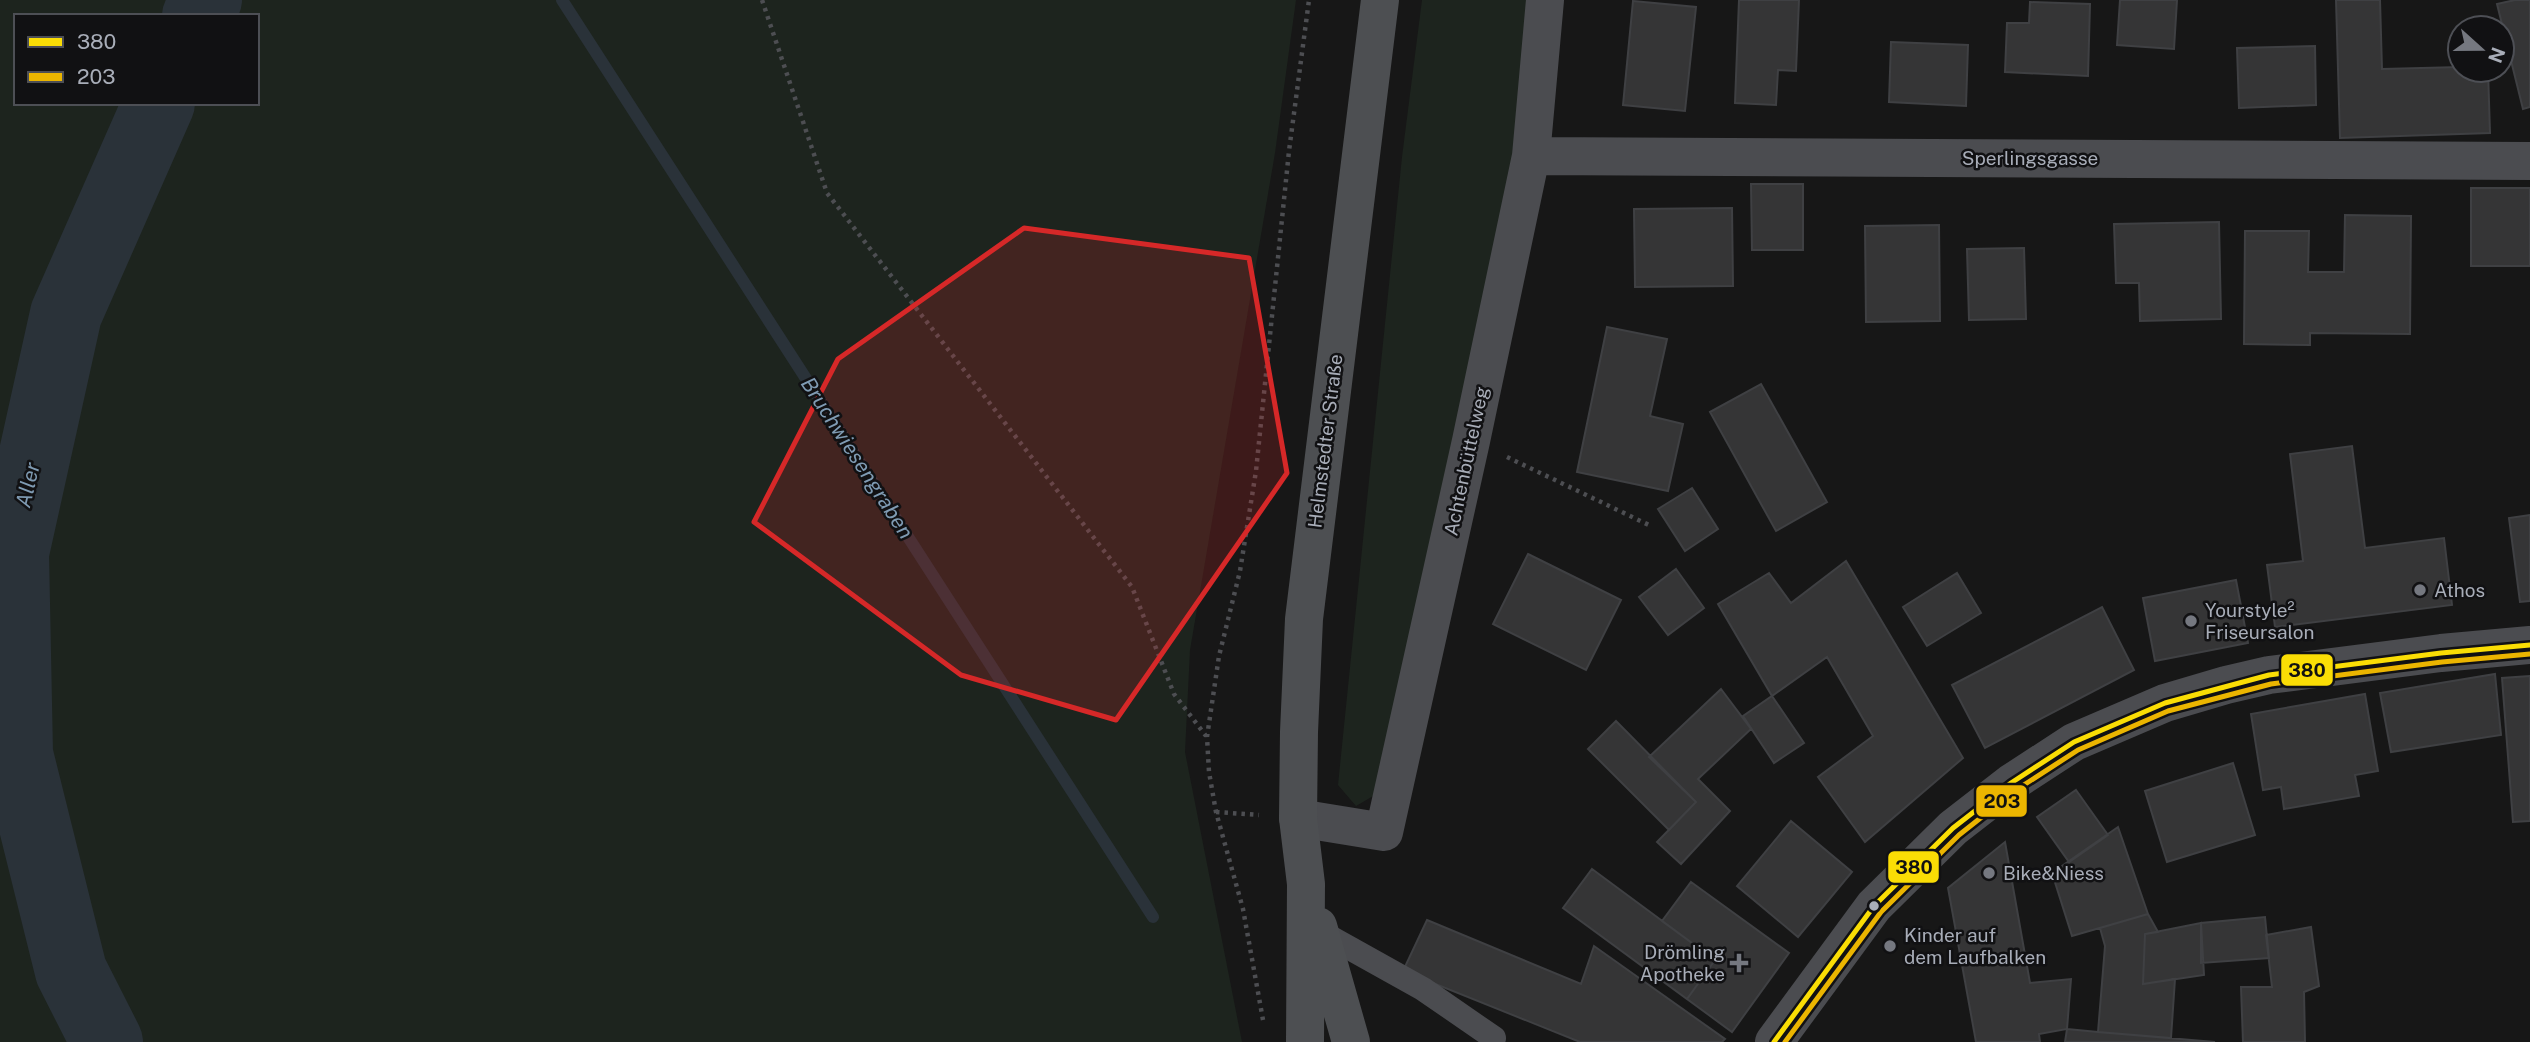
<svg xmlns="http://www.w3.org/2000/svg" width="2530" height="1042" font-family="'Public Sans',sans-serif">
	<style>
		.green { fill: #1d241e; fill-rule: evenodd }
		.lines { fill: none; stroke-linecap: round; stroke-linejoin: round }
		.stream { stroke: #2a3239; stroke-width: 12 }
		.river { stroke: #2a3239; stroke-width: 72 }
		.building { fill: #353536; stroke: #3f4043; stroke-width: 2 }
		.path { stroke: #4d4e52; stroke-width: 4.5; stroke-dasharray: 3.5 5; stroke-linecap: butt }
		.service { stroke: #4b4c50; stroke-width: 24 }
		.minor { stroke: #4b4c50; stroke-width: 38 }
		.primary { stroke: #4d4f52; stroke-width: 38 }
		.bus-1-casing { stroke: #111113; stroke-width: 10 }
		.bus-2-casing { stroke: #111113; stroke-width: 10 }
		.bus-1 { stroke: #fadd05; stroke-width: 5 }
		.bus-2 { stroke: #ebb500; stroke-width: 5 }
		.marked { fill: #d62828; fill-opacity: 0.2; stroke: #d62828; stroke-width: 5; stroke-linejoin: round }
		.poi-dot { fill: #757880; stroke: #111113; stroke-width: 2.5 }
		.bus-dot { fill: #a8adb8; stroke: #111113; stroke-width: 2.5 }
		.labels { text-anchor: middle; stroke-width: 5; stroke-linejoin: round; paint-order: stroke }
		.street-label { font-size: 19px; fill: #a8adb8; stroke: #111113 }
		.poi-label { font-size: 19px; fill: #a8adb8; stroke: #111113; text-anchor: start }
		.water-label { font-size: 21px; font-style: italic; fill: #7f9bb3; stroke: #111113 }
		.line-badge { stroke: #111113; stroke-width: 2.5 }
		.pale-badge-label { font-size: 19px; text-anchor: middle; font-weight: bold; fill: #111 }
	</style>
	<rect width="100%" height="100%" fill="#171717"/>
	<!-- green -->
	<path class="green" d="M 0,0 L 1296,0 L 1275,153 L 1190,650 L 1185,752 L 1242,1042 L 0,1042 ZM 16,16 L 257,16 L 257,103 L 16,103 Z
		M 1422,0 L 1529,0 L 1514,172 L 1387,788 L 1356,806 L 1338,785 L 1402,157 Z"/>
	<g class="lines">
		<!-- stream -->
		<path class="stream" d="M 562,0 L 1153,917"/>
		<!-- river -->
		<path class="river" d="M 198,16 L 206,0
			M 107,1042 L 71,971 L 17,754 L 13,553 L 66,314 L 159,103"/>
	</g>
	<!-- building -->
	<path class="building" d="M 1739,0 L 1799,0 L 1796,71 L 1778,70 L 1776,105 L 1735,103 Z
		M 2120,0 L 2177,0 L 2174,49 L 2117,45 Z
		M 2336,0 L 2380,0 L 2382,69 L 2460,67 L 2460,70 L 2488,70 L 2490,133 L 2340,138 Z
		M 2515,0 L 2530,0 L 2530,107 L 2523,109 L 2497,4 Z
		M 1633,1 L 1696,7 L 1685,111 L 1623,105 Z
		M 2030,2 L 2090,4 L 2088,76 L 2005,72 L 2007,23 L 2029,23 Z
		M 1891,42 L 1968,45 L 1966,106 L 1889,102 Z
		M 2315,46 L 2316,105 L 2239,108 L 2237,48 Z
		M 1751,184 L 1803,184 L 1803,250 L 1752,250 Z
		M 2471,188 L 2530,188 L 2530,266 L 2471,266 Z
		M 1732,208 L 1733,286 L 1635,287 L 1634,209 Z
		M 2345,215 L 2411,216 L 2410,334 L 2310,333 L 2310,345 L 2244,344 L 2245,231 L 2309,231 L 2308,272 L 2344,272 Z
		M 2219,222 L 2221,319 L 2140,321 L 2139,283 L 2116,283 L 2114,224 Z
		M 1939,225 L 1940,321 L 1866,322 L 1865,226 Z
		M 2024,248 L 2026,319 L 1969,320 L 1967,249 Z
		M 1607,327 L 1667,339 L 1650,416 L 1683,424 L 1668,491 L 1577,472 Z
		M 1761,384 L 1827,502 L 1776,531 L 1710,412 Z
		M 2352,446 L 2365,548 L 2444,538 L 2452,605 L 2275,627 L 2267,565 L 2303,561 L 2290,454 Z
		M 1692,488 L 1718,529 L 1685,551 L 1658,509 Z
		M 2530,515 L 2530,601 L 2520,602 L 2509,518 Z
		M 1528,554 L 1621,600 L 1586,670 L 1493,624 Z
		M 1846,561 L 1963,758 L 1865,842 L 1818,777 L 1873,736 L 1827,657 L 1772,696 L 1718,604 L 1769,573 L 1791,603 Z
		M 1676,569 L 1704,608 L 1668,635 L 1639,597 Z
		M 1957,573 L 1981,613 L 1927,646 L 1903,607 Z
		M 2236,580 L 2248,643 L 2155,661 L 2143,598 Z
		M 2102,607 L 2134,670 L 1985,748 L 1952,685 Z
		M 2495,674 L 2501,735 L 2391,752 L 2380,693 Z
		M 2530,676 L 2530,821 L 2513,822 L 2502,678 Z
		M 1721,689 L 1751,729 L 1698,779 L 1730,811 L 1681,864 L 1657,842 L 1696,802 L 1649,757 Z
		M 2365,694 L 2378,771 L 2355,775 L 2359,796 L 2284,809 L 2281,787 L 2263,790 L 2251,714 Z
		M 1772,696 L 1804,743 L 1774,763 L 1743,716 Z
		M 1616,721 L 1696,802 L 1669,830 L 1588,749 Z
		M 2233,763 L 2255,835 L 2167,862 L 2145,791 Z
		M 2076,790 L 2108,835 L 2069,862 L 2037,817 Z
		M 1791,821 L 1852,872 L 1798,937 L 1737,886 Z
		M 2118,827 L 2148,914 L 2072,936 L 2052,873 Z
		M 2005,842 L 2030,983 L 2071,979 L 2067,1029 L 2039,1034 L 2040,1042 L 1976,1042 L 1948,888 Z
		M 1592,869 L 1715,960 L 1687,999 L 1563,908 Z
		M 1691,882 L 1789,953 L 1732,1032 L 1687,999 L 1715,960 L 1662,921 Z
		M 2148,914 L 2158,932 L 2145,934 L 2143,984 L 2175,979 L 2171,1038 L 2098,1032 L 2105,946 L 2100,928 Z
		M 2265,917 L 2269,958 L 2201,963 L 2201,923 Z
		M 1427,920 L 1581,984 L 1594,946 L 1725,1039 L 1722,1042 L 1580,1042 L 1403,971 Z
		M 2201,923 L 2204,975 L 2143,984 L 2145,934 Z
		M 2311,927 L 2319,986 L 2304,992 L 2305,1042 L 2243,1042 L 2241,987 L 2272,987 L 2266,935 Z
		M 2067,1029 L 2098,1032 L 2215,1042 L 2065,1042 Z"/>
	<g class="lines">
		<!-- path -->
		<path class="path" d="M 762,0 L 827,193 L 1132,587 L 1174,694 L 1206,736
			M 1507,457 L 1651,526
			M 1216,812 L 1259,815
			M 1263,1020 L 1243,909 L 1216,812 L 1209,772 L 1207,737 L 1219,656 L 1240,571 L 1256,471 L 1289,151 L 1309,0"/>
		<!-- service -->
		<path class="service" d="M 1319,931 L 1423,989 L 1494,1038"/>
		<!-- minor -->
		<path class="minor" d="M 1531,156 L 2530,161
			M 1298,818 L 1384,832 L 1471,441 L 1531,156 L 1545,0
			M 1774,1042 L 1874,906 L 1953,828 L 2011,783 L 2074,742 L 2165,703 L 2226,685 L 2269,675 L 2441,653 L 2530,645"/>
		<!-- primary -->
		<path class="primary" d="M 1318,926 L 1351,1042
			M 1305,1042 L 1306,884 L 1298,818 L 1299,732 L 1304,619 L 1380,0"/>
		<defs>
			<path id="bus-1" d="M 1774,1042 L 1874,906 L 1953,828 L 2011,783 L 2074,742 L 2165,703 L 2269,675 L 2441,653 L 2530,645"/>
			<path id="bus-2" d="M 1785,1042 L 1881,912 L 1959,835 L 2016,790 L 2078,750 L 2168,711 L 2271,684 L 2442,662 L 2530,654"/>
		</defs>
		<!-- bus-1 casing -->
		<use href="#bus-1" class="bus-1-casing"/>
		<!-- bus-2 casing -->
		<use href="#bus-2" class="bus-2-casing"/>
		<!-- bus-1 -->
		<use href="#bus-1" class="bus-1"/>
		<!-- bus-2 -->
		<use href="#bus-2" class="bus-2"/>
	</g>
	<!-- marked area -->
	<path class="marked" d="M 1024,228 L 1249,258 L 1287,473 L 1116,720 L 961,675 L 754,522 L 838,359 Z"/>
	<!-- markers -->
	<g class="poi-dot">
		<circle cx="2420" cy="590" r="7"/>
		<circle cx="2191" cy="621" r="7"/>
		<circle cx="1989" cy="873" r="7"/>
		<circle cx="1890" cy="946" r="7"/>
		<path d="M1735.5 952.5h7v7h7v7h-7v7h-7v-7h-7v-7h7z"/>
	</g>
	<circle class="bus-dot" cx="1874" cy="906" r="6"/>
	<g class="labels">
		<!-- street labels -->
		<g class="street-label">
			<text x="2030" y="165">Sperlingsgasse</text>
			<text transform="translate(1325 441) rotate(-83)" y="7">Helmstedter Straße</text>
			<text transform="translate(1466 461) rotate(-78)" y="7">Achtenbüttelweg</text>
		</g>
		<!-- poi labels -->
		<g class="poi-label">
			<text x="2434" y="597">Athos</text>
			<text x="2205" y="617">Yourstyle²<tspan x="2205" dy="22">Friseursalon</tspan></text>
			<text x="2003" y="880">Bike&amp;Niess</text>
			<text x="1904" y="942">Kinder auf<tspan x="1904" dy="22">dem Laufbalken</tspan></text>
			<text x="1725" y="959" text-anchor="end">Drömling<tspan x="1725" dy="22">Apotheke</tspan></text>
		</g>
		<!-- water labels -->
		<g class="water-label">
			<text transform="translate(857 458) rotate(57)" y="7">Bruchwiesengraben</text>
			<text transform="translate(28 485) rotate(-77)" y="7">Aller</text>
		</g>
	</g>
	<g class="line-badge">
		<rect x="2280" y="653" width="54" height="34" rx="7" fill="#fadd05"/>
		<rect x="1975" y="784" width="53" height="34" rx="7" fill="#ebb500"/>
		<rect x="1887" y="850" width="53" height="34" rx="7" fill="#fadd05"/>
	</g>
	<g class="pale-badge-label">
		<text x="2307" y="677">380</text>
		<text x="2002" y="808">203</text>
		<text x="1914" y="874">380</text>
	</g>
	<!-- legend -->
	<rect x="14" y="14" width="245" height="91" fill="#111113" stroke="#4d4f55" stroke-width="2"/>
	<rect x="28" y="37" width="35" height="10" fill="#fadd05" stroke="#4d4f55" stroke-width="2"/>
	<text x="77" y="49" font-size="21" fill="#a8adb8">380</text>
	<rect x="28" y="72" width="35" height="10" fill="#ebb500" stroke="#4d4f55" stroke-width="2"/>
	<text x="77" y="84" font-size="21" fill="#a8adb8">203</text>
	<!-- north arrow -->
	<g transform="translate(2481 49) rotate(111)"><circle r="33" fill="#111113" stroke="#4d4f55" stroke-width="2"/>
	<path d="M0-5L12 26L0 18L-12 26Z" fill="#757880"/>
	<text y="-10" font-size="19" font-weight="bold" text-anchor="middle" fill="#a8adb8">N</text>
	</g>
</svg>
